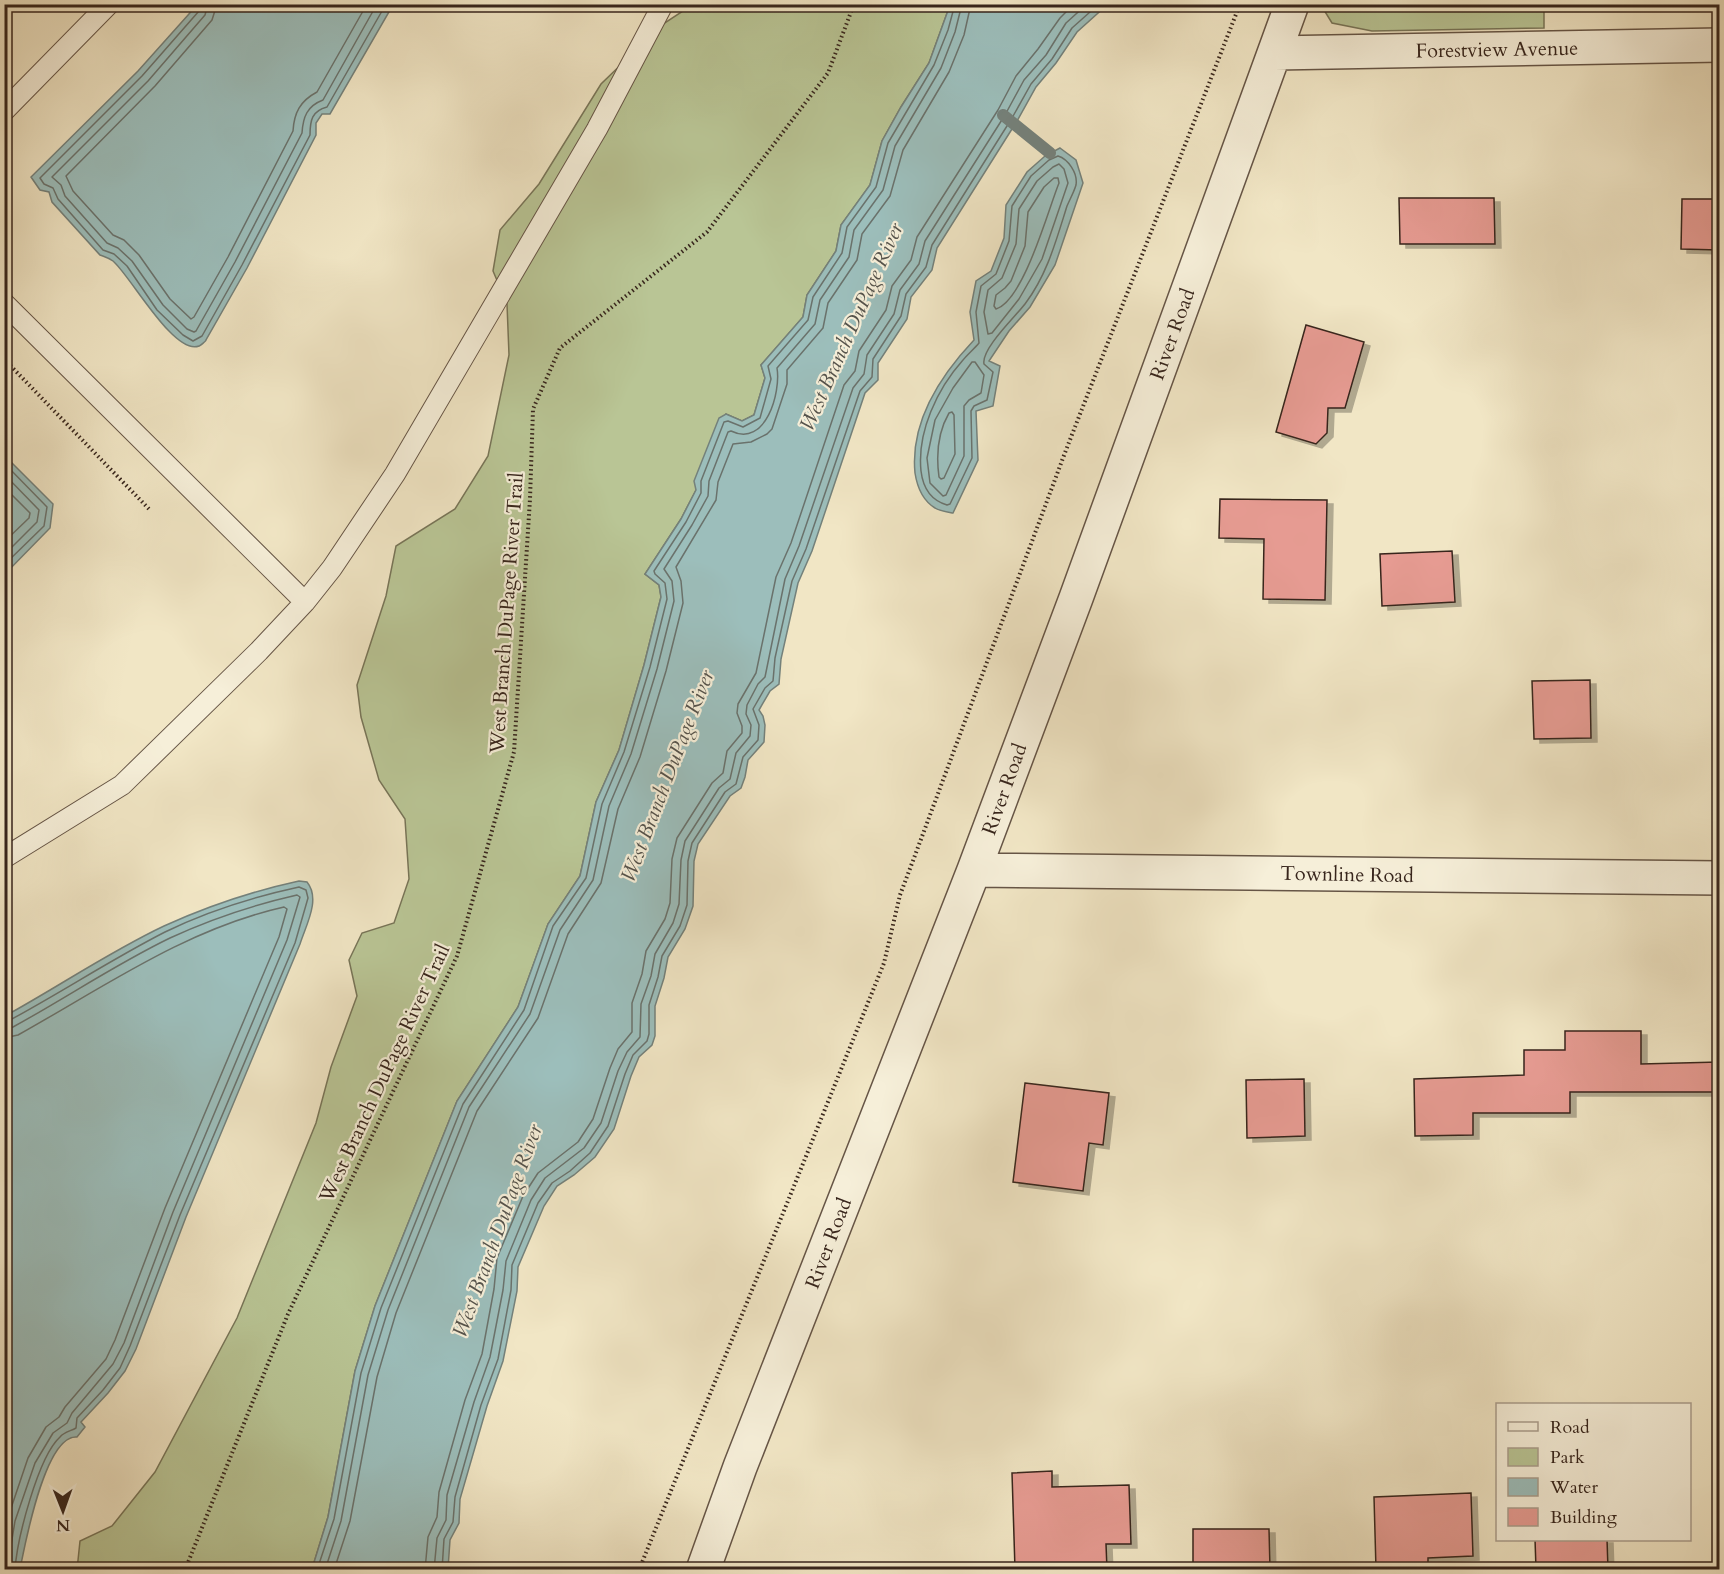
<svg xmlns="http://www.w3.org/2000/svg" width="1724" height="1574" font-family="Cardo,serif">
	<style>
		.green { fill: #b9c595; stroke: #787558; stroke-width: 1.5 }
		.water { fill: #9cbebb; stroke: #74817b; stroke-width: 1.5 }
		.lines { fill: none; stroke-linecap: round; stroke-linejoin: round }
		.shore { stroke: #6a726c; stroke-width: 1.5 }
		.stream { stroke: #74817b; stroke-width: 12 }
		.building { fill: #e69b92; stroke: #37251c; stroke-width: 1.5; filter: url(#shadow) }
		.lane-casing { stroke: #665546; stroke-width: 22 }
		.street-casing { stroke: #665546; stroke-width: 36 }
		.path { stroke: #37251c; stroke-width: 4; stroke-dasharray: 1.5 3; stroke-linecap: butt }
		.lane { stroke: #f6efd9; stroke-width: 20 }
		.street { stroke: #f6efd9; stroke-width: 33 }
		.labels { text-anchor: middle; stroke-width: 4.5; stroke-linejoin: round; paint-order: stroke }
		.street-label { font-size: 20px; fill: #37251c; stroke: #f6efd9 }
		.water-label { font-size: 21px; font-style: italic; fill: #55534c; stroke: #f6efd9 }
	</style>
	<defs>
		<filter id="shadow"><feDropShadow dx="6" dy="4" stdDeviation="0" flood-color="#0004"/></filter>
	</defs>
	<rect width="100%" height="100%" fill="#f1e6c5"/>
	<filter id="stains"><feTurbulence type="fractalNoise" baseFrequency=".00333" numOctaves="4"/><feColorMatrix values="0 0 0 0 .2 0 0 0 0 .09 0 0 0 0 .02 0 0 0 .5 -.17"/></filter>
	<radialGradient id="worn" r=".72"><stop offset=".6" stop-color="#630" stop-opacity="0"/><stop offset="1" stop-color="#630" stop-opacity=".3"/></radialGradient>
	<!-- green -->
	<path class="green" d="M 692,5 L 950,5 L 929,63 L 901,107 L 882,141 L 870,185 L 841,225 L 836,251 L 807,295 L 803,317 L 761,365 L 765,378 L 754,415 L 742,421 L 726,414 L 696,490 L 681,519 L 645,574 L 659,585 L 661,597 L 644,665 L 619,750 L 596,802 L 580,876 L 548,924 L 518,1007 L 457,1101 L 375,1306 L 355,1371 L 328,1517 L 312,1569 L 77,1570 L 80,1541 L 112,1526 L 155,1472 L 237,1318 L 316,1123 L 331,1067 L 357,996 L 349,960 L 362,933 L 394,923 L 409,879 L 405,819 L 379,780 L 361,717 L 357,685 L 386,596 L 396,546 L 455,509 L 488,456 L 509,355 L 507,304 L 493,271 L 500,230 L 539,184 L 601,84 L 663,24 Z
		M 1324,5 L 1544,5 L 1544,28 L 1372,31 L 1332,23 L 1324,10 Z"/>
	<!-- water -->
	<path class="water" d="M 197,5 L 393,5 L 330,114 L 322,114 L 316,123 L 316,135 L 247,268 L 206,340 C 206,341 200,346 199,346 C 174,356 130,275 113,261 C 109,258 105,257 100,255 L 52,202 L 49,192 L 40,190 L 31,177 L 138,71 Z
		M 950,5 L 1107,5 L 1077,32 L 1056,63 L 1036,87 L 1017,121 L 937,248 L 932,270 L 911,297 L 907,319 L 878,363 L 878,380 L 865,393 L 812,551 L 798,583 L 781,659 L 779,684 L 770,691 L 759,710 L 763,716 L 765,725 L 764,742 L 748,760 L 745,777 L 741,788 L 730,796 L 698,844 L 694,861 L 693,906 L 685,929 L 668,957 L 664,978 L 655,1006 L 655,1036 L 652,1045 L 639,1057 L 631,1076 L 614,1129 L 595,1157 L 574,1175 L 557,1186 L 544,1206 L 518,1267 L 517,1291 L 503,1361 L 487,1406 L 460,1499 L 459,1523 L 450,1540 L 448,1569 L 312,1569 L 328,1517 L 355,1371 L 375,1306 L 457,1101 L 518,1007 L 548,924 L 580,876 L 596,802 L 619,750 L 644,665 L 661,597 L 659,585 L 645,574 L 681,519 L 696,490 L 694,481 L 719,418 L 726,414 L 742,421 L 754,415 L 765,378 L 761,365 L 803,317 L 807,295 L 836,251 L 841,225 L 870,185 L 882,141 L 901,107 L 929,63 Z
		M 1060,148 L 1076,160 L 1083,183 L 1055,265 L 1030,307 L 1009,331 L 989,361 L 1000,366 L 993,406 L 976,411 L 978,460 L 953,513 C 947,512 939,511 935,508 C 922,500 917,486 915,473 C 910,422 940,376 974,340 L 970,312 L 976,281 L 991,271 L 1004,238 L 1006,205 L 1027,172 L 1045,156 Z
		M 4,455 L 53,504 L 50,528 L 5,574 Z
		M 299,881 L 307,882 C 321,899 306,925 300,944 L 186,1217 L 136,1349 L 125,1371 L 108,1393 L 81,1422 L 85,1427 L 77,1437 C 45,1434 25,1545 20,1569 L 5,1569 L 5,1016 C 58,987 109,952 164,926 C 208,906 253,891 299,881 Z"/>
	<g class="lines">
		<!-- shore -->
		<path class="shore" d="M 201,4 L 199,11 L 142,76 L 40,178 L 44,184 L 53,188 L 58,199 L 103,250 L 114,254 L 127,266 L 157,310 L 183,335 L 193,341 L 202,336 L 242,265 L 310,135 C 310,120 312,111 327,107 L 386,4
			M 208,4 L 205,15 L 148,81 L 52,177 L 61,185 L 65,196 L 107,243 L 118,248 L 132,261 L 163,305 L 187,329 L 194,332 L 196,331 L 235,262 L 302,133 C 303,117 307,106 323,100 L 377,4
			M 217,4 L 212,20 L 155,86 L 66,176 L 73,191 L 113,235 L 124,240 L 139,255 L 170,299 L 191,319 L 194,317 L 228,257 L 293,131 C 294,113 300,101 317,92 L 367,4
			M 1058,156 C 1068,159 1078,173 1076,185 C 1074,192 1070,199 1067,206 C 1056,241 1047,275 1025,304 C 1015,317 981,349 984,364 L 993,372 L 987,400 L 974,406 L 971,411 L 972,458 L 950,504 L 947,505 C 930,500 923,488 921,471 C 917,432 937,389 963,360 C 968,354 974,349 979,343 L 976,312 L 981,286 L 996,274 L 1009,241 L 1012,206 L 1031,176 L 1049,160 Z
			M 1059,164 L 1064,169 L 1068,183 L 1042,259 L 1019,299 L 992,333 L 988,334 L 984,312 L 988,290 L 1002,278 L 1016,244 L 1019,209 L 1037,181 L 1053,167 Z
			M 1054,178 L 1058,178 L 1059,183 C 1048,210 1024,300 996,309 L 994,306 L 996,295 L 1005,288 L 1011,281 L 1025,246 L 1028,212 L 1044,187 Z
			M 972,362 L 975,362 L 984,375 L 981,393 L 969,400 L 964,406 L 964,456 L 946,495 L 943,496 L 930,483 L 927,458 L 935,420 L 953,388 Z
			M 952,412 L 954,415 L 955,454 L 944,478 L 941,479 L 939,477 C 936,455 938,432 949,413 Z
			M 4,463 L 47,507 L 44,526 L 4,565
			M 4,474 L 39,510 L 37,522 L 4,555
			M 4,487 L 30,513 L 29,518 L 4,542
			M 4,1021 L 10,1020 C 62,992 112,959 165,932 C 208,911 253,897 299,887 L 306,890 L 308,898 L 295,943 L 180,1215 L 130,1346 L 120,1368 L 103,1390 L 77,1418 L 76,1428 C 71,1431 64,1432 60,1437 C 38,1457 17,1539 15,1570
			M 4,1029 L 13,1027 C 66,998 116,964 170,938 C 211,919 253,905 297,895 L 300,897 L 287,940 L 173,1212 L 124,1343 L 113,1364 L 72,1413 L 67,1423 L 53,1433 L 35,1463 L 15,1521 L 7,1570
			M 4,1038 L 18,1035 C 104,987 186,929 284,907 L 287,909 L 279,937 L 165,1208 L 115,1340 L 106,1359 L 65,1407 L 59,1417 L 46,1427 L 28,1458 L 4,1529
			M 317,1570 L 334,1519 L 361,1373 L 381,1308 L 463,1104 L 524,1010 L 553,926 L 586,878 L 602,804 L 624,752 L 650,667 L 667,599 L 665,583 L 655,574 L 654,571 L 686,522 L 701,493 L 701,481 L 724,422 L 728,421 L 743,427 L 760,418 L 771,379 L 768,366 L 808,320 L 813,297 L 842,253 L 847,227 L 876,187 L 888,143 L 934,65 L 948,30 L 955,4
			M 325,1570 L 341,1521 L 368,1375 L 388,1310 L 469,1107 L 530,1014 L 560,930 L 593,880 L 609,806 L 631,754 L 657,669 L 674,601 L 672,581 L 664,569 L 692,525 L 708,496 L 709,481 L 728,432 L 731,431 C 766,448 781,392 777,368 L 815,324 L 820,300 L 849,257 L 854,230 L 883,190 L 895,146 L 941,68 L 955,32 L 962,4
			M 334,1570 L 350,1521 L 377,1377 L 396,1313 L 477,1111 L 538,1018 L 568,934 L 601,883 L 618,809 L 640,757 L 666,671 L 683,603 L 681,581 L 676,567 L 716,500 L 718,482 L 733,444 L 751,442 L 767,434 L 772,429 L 787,384 L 787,370 L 823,328 L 828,303 L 857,260 L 862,234 L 890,196 L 903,150 L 949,72 L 964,35 L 971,4
			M 425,1570 L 428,1537 L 437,1517 L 439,1492 L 465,1400 L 482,1354 L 494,1289 L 497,1258 L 523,1196 L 538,1173 L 578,1142 L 593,1119 L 610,1068 L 618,1049 L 632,1032 L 632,1003 L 642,974 L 646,951 L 665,919 L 670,903 L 672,859 L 677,838 L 712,783 L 723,773 L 727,751 L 742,733 L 742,726 L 737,713 L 738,704 L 756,673 L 776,577 L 791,543 L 844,385 L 855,371 L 859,351 L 886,310 L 892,286 L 911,260 L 917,237 L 998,110 L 1016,76 L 1038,49 L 1060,18 L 1074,4
			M 434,1570 L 437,1538 L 446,1520 L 447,1495 L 474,1402 L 490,1357 L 503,1290 L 506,1261 L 531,1200 L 545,1178 L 584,1148 L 601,1123 L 618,1071 L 627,1052 L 640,1037 L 641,1004 L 651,976 L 655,954 L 673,923 L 679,904 L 681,860 L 685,841 L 719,788 L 730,779 L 736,753 L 750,736 L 751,725 L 746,714 L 747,705 L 758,684 L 765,677 L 785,579 L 799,546 L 853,388 L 864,374 L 867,355 L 894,314 L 900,290 L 919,264 L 925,241 L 1005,115 L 1024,80 L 1046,55 L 1066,23 L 1087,4
			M 442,1570 L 444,1539 L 453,1522 L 455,1497 L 481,1405 L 498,1359 L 511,1290 L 512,1265 L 538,1203 L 552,1183 L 570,1171 L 590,1153 L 608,1126 L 625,1074 L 633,1055 L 647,1041 L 649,1034 L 649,1005 L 658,977 L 662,956 L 680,926 L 687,905 L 688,861 L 692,843 L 725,792 L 736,784 L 743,757 L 758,740 L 759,725 L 753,709 L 765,688 L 773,681 L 775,658 L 792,581 L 806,549 L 860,391 L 872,377 L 873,359 L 901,316 L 906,294 L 926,267 L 932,245 L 1012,118 L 1031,84 L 1052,59 L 1072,28 L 1099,4"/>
		<!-- stream -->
		<path class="stream" d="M 1003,115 L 1050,153"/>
	</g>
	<!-- building -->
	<path class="building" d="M 1399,198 L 1494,198 L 1495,244 L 1400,244 Z
		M 1682,199 L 1719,199 L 1719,250 L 1681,249 Z
		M 1306,325 L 1364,342 L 1345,408 L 1328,408 L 1327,433 L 1316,444 L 1276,432 Z
		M 1220,499 L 1327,500 L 1325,600 L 1263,599 L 1264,539 L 1219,538 Z
		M 1452,551 L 1455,602 L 1382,606 L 1380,554 Z
		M 1590,680 L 1591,738 L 1534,739 L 1532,681 Z
		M 1565,1031 L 1641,1031 L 1641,1064 L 1719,1062 L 1719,1092 L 1570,1092 L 1570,1113 L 1473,1113 L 1473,1135 L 1415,1136 L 1414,1079 L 1524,1075 L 1524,1050 L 1565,1050 Z
		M 1304,1079 L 1305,1136 L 1247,1138 L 1246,1080 Z
		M 1025,1083 L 1109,1093 L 1103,1145 L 1089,1143 L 1083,1191 L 1013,1182 Z
		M 1052,1471 L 1052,1487 L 1129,1485 L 1131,1544 L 1106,1544 L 1107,1569 L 1015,1569 L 1012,1473 Z
		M 1471,1493 L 1473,1556 L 1428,1558 L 1428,1569 L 1376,1569 L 1374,1497 Z
		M 1193,1529 L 1269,1529 L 1270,1569 L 1193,1569 Z
		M 1535,1539 L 1607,1539 L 1608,1569 L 1536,1569 Z"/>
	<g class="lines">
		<defs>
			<path id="lane" d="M 4,111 L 109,4
				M 4,303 L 305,602 L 332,568 L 395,474 L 597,129 L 663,4
				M 4,858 L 122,785 L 259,651 L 305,602"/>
			<path id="street" d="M 1275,53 L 1720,45
				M 974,870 L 1720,878
				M 703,1570 L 740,1467 L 974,870 L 1076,598 L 1292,4"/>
		</defs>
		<!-- lane casing -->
		<use href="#lane" class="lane-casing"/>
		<!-- street casing -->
		<use href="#street" class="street-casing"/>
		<!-- path -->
		<path class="path" d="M 4,359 L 149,509
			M 185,1570 L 288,1314 L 457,956 L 514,752 L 530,499 L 533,409 L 560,348 L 707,232 L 828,73 L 854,4
			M 639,1570 L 884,963 L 900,895 L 914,858 L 1066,450 L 1240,4"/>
		<!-- lane -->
		<use href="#lane" class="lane"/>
		<!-- street -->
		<use href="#street" class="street"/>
	</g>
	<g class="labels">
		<!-- street labels -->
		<g class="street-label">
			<text transform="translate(1497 49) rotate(-1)" y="7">Forestview Avenue</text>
			<text transform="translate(1172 334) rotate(-70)" y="7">River Road</text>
			<text transform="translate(506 613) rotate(-86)" y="7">West Branch DuPage River Trail</text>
			<text transform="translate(1004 789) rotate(-70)" y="7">River Road</text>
			<text transform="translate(1347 874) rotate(1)" y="7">Townline Road</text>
			<text transform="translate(384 1073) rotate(-65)" y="7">West Branch DuPage River Trail</text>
			<text transform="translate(828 1243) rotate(-69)" y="7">River Road</text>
		</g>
		<!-- water labels -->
		<g class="water-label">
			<text transform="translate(851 327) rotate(-66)" y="7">West Branch DuPage River</text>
			<text transform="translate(667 776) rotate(-69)" y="7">West Branch DuPage River</text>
			<text transform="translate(497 1231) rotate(-70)" y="7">West Branch DuPage River</text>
		</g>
	</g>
	<!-- margin -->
	<rect width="1724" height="1574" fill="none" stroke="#f1e6c5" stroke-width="24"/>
	<rect x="6" y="6" width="1712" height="1562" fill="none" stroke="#37251c" stroke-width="3"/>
	<rect x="12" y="12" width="1700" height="1550" fill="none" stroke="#37251c" stroke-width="1.5"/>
	<!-- legend -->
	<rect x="1496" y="1403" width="195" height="138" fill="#f6efd9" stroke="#aa9e8d" stroke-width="1.5"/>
	<rect x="1508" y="1422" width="30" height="9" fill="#f6efd9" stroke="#aa9e8d" stroke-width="1.5"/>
	<text x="1550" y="1433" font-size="18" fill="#37251c">Road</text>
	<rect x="1508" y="1448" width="30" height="18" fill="#b9c595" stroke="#aa9e8d" stroke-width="1.5"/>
	<text x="1550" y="1463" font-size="18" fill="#37251c">Park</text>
	<rect x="1508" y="1478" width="30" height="18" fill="#9cbebb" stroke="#aa9e8d" stroke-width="1.5"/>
	<text x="1550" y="1493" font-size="18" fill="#37251c">Water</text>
	<rect x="1508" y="1508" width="30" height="18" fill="#e69b92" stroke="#aa9e8d" stroke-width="1.5"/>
	<text x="1550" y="1523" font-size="18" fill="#37251c">Building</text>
	<!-- north arrow -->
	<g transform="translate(63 1511) rotate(179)" stroke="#f6efd9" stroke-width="4.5" paint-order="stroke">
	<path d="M0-4.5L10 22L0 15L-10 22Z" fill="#37251c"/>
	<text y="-9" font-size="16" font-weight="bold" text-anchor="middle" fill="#37251c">N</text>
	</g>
	<rect width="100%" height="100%" filter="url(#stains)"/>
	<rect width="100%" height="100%" fill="url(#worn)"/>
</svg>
